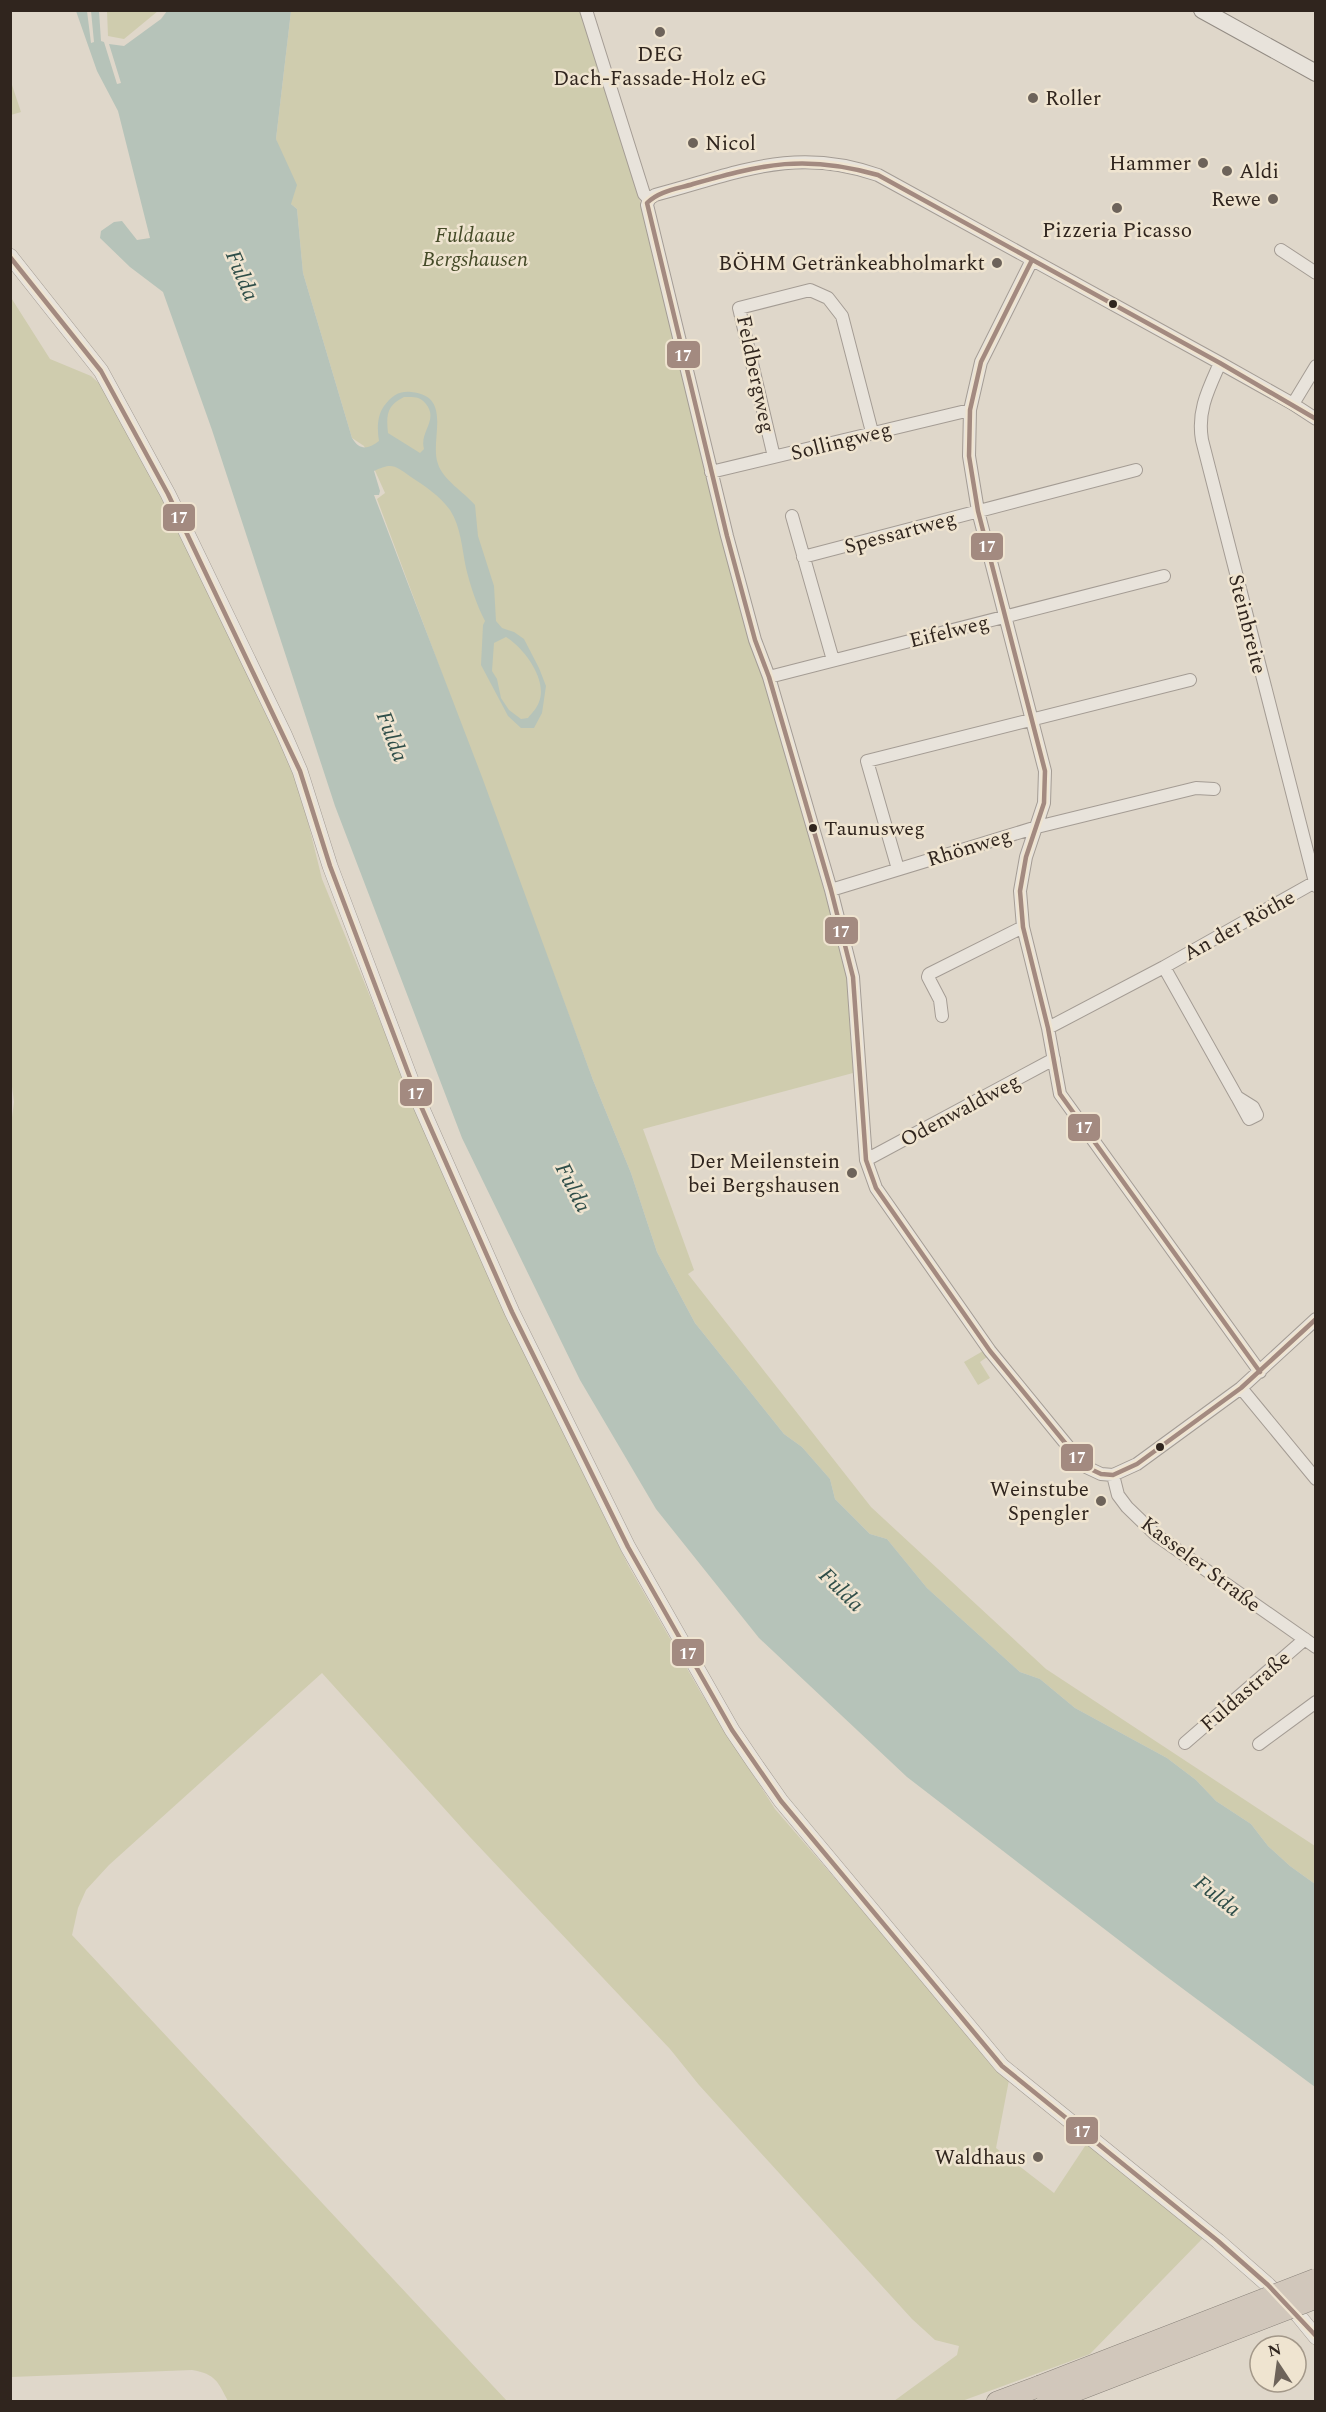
<svg xmlns="http://www.w3.org/2000/svg" width="1326" height="2412" font-family="Spectral,serif">
	<style>
		.green { fill: #cfccae }
		.water { fill: #b6c3b9; fill-rule: evenodd }
		.lines { fill: none; stroke-linecap: round; stroke-linejoin: round }
		.minor-casing { stroke: #a49c94; stroke-width: 14 }
		.tertiary-casing { stroke: #a49c94; stroke-width: 16 }
		.secondary-casing { stroke: #938c84; stroke-width: 18 }
		.motorway-casing { stroke: #89827a; stroke-width: 22 }
		.minor { stroke: #e8e3db; stroke-width: 12 }
		.tertiary { stroke: #e8e3db; stroke-width: 15 }
		.secondary { stroke: #e8e3db; stroke-width: 16 }
		.motorway { stroke: #d1c7bb; stroke-width: 21 }
		.motorway-bridge-casing { stroke: #89827a; stroke-width: 22; stroke-linecap: butt }
		.motorway-bridge { stroke: #d1c7bb; stroke-width: 21 }
		.bus-1-casing { stroke: #efe4d0; stroke-width: 9 }
		.bus-1 { stroke: #a38a80; stroke-width: 4.5 }
		.poi-dot { fill: #6d635a; stroke: #efe4d0; stroke-width: 2 }
		.bus-dot { fill: #30251e; stroke: #efe4d0; stroke-width: 2 }
		.labels { text-anchor: middle; stroke-width: 5; stroke-linejoin: round; paint-order: stroke }
		.bus-label { font-size: 20px; fill: #30251e; stroke: #efe4d0; text-anchor: start }
		.poi-label { font-size: 21px; fill: #30251e; stroke: #efe4d0; text-anchor: end }
		.park-label { font-size: 21px; font-style: italic; fill: #444a27; stroke: #efe4d0 }
		.street-label { font-size: 21px; fill: #30251e; stroke: #efe4d0 }
		.water-label { font-size: 22px; font-style: italic; fill: #2f4e49; stroke: #efe4d0 }
		.line-badge { stroke: #efe4d0; stroke-width: 2 }
		.badge-label { font-size: 16px; text-anchor: middle; font-weight: bold; fill: #fff }
	</style>
	<rect width="100%" height="100%" fill="#dfd7ca"/>
	<!-- green -->
	<path class="green" d="M 107,11 L 107,10 L 158,11 L 124,39 L 108,36 Z
		M 291,11 L 580,11 L 639,197 L 729,559 L 846,967 L 853,1073 L 643,1129 L 694,1270 L 688,1274 L 871,1507 L 1046,1669 L 1315,1846 L 1315,1884 L 1290,1866 L 1268,1846 L 1251,1824 L 1216,1801 L 1196,1780 L 1167,1758 L 1075,1708 L 1040,1679 L 1020,1672 L 927,1588 L 887,1539 L 870,1534 L 835,1499 L 830,1479 L 802,1447 L 784,1434 L 695,1323 L 657,1252 L 631,1173 L 593,1080 L 377,499 L 385,493 L 364,446 L 352,438 L 303,273 L 297,209 L 291,204 L 276,139 Z
		M 11,82 L 21,112 L 11,115 L 10,115 Z
		M 10,296 L 50,359 L 91,376 L 101,385 L 164,496 L 296,773 L 322,879 L 432,1148 L 501,1305 L 628,1565 L 701,1693 L 775,1809 L 1009,2080 L 996,2148 L 1054,2193 L 1087,2143 L 1203,2238 L 1090,2354 L 962,2401 L 894,2401 L 957,2355 L 959,2346 L 935,2340 L 912,2319 L 699,2085 L 670,2049 L 470,1837 L 322,1673 L 109,1865 L 86,1890 L 78,1908 L 72,1935 L 507,2401 L 228,2401 C 218,2382 216,2374 192,2370 L 11,2377 L 10,1133 L 14,1102 L 10,1071 Z
		M 983,1351 L 987,1357 L 980,1362 L 990,1378 L 978,1385 L 964,1362 Z"/>
	<!-- water -->
	<path class="water" d="M 76,11 L 87,11 L 91,43 L 94,42 L 91,11 L 99,11 L 101,41 L 104,42 L 117,84 L 121,83 L 109,44 L 124,46 L 161,19 L 167,11 L 291,11 L 276,139 L 297,185 L 291,204 L 297,209 L 303,273 L 352,438 C 360,451 368,449 379,441 C 377,429 377,416 384,406 C 392,396 398,391 411,392 C 454,396 429,440 438,464 C 443,480 464,492 475,505 L 478,536 L 494,586 L 496,621 L 502,628 L 514,632 L 524,639 L 539,668 L 546,686 L 542,713 L 534,728 L 521,728 L 508,716 L 481,665 L 483,625 L 485,621 C 477,606 470,585 466,568 C 462,549 461,527 450,510 C 440,496 425,486 411,477 C 395,466 393,462 374,471 L 380,491 L 379,495 L 374,495 L 482,777 L 593,1080 L 631,1173 L 657,1252 L 695,1323 L 784,1434 L 802,1447 L 830,1479 L 835,1499 L 870,1534 L 887,1539 L 927,1588 L 1020,1672 L 1040,1679 L 1075,1708 L 1167,1758 L 1196,1780 L 1216,1801 L 1251,1824 L 1268,1846 L 1290,1866 L 1315,1884 L 1315,2087 L 1159,1971 L 907,1777 L 759,1638 L 656,1509 L 580,1380 L 462,1138 L 335,806 L 212,430 L 163,292 L 130,267 L 100,238 L 101,231 L 114,222 L 122,221 L 137,240 L 150,238 L 118,111 L 97,71 ZM 404,397 C 413,397 420,396 426,404 C 439,420 419,432 424,449 L 420,453 L 388,433 C 386,415 387,405 404,397 ZM 506,637 C 524,648 548,680 539,702 C 537,708 532,713 528,718 L 521,719 L 509,710 L 501,698 L 497,679 L 492,671 L 494,643 Z"/>
	<g class="lines">
		<defs>
			<path id="minor" d="M 586,10 L 644,194 L 649,199 L 647,205 L 727,536 L 755,640 L 769,677 L 831,890 L 853,977 L 866,1160 L 876,1188 L 990,1351 L 1084,1466 L 1101,1474 L 1113,1475 L 1137,1464 L 1241,1388 L 1316,1319
				M 649,199 L 655,195 C 736,174 793,145 878,175 L 1220,363 L 1293,404 L 1316,419
				M 1281,250 L 1316,273
				M 1032,260 L 981,362 L 970,410 L 969,456 L 978,511 L 1045,771 L 1044,803 L 1026,857 L 1020,891 L 1023,927 L 1048,1028 L 1060,1094 L 1260,1372
				M 1220,363 C 1208,390 1197,411 1202,440 L 1316,886
				M 1293,404 L 1316,366
				M 774,457 L 739,308 L 810,290 L 828,298 L 842,316 L 872,432
				M 711,472 L 970,410
				M 792,516 L 833,660
				M 803,557 L 1136,470
				M 769,677 L 1164,576
				M 898,869 L 867,761 L 1190,680
				M 831,890 L 1037,827 L 1196,788 L 1214,789
				M 1164,967 L 1237,1097 L 1253,1107 L 1257,1115 L 1249,1119 L 1237,1097
				M 942,1016 L 940,1000 L 928,977 L 929,974 L 1023,927
				M 1048,1028 L 1164,967 L 1315,882
				M 866,1160 L 1054,1059
				M 1241,1388 L 1316,1479
				M 1113,1475 L 1118,1495 L 1127,1507 L 1156,1535 L 1316,1647
				M 1185,1743 L 1305,1639
				M 1259,1744 L 1316,1702"/>
			<path id="tertiary" d="M 10,256 L 101,371 L 168,494 L 284,734 L 300,771 L 330,866 L 420,1104 L 512,1312 L 628,1547 L 732,1730 L 755,1764 L 781,1801 L 1002,2066 L 1218,2241 L 1268,2285 L 1298,2315 L 1316,2337"/>
			<path id="secondary" d="M 1202,10 L 1316,73"/>
			<path id="motorway" d="M 997,2402 L 1040,2386"/>
		</defs>
		<!-- minor casing -->
		<use href="#minor" class="minor-casing"/>
		<!-- tertiary casing -->
		<use href="#tertiary" class="tertiary-casing"/>
		<!-- secondary casing -->
		<use href="#secondary" class="secondary-casing"/>
		<!-- motorway casing -->
		<use href="#motorway" class="motorway-casing"/>
		<!-- minor -->
		<use href="#minor" class="minor"/>
		<!-- tertiary -->
		<use href="#tertiary" class="tertiary"/>
		<!-- secondary -->
		<use href="#secondary" class="secondary"/>
		<!-- motorway -->
		<use href="#motorway" class="motorway"/>
		<defs>
			<path id="motorway-bridge" d="M 1040,2386 L 1316,2279
				M 1047,2402 L 1316,2298"/>
		</defs>
		<!-- motorway-bridge casing -->
		<use href="#motorway-bridge" class="motorway-bridge-casing"/>
		<!-- motorway-bridge -->
		<use href="#motorway-bridge" class="motorway-bridge"/>
		<defs>
			<path id="bus-1" d="M 10,257 L 101,371 L 168,494 L 300,771 L 330,866 L 420,1104 L 512,1312 L 628,1547 L 732,1730 L 781,1801 L 1002,2066 L 1218,2241 L 1268,2285 L 1316,2336
				M 1032,260 L 981,362 L 970,410 L 969,456 L 978,511 L 1045,771 L 1044,803 L 1026,857 L 1020,891 L 1023,927 L 1048,1028 L 1060,1094 L 1260,1372
				M 1316,419 L 1220,363 L 878,175 C 805,154 764,164 693,184 C 677,189 659,191 647,203 L 727,536 L 755,640 L 769,677 L 831,890 L 853,977 L 866,1160 L 876,1188 L 990,1351 L 1084,1466 L 1101,1474 L 1113,1475 L 1137,1464 L 1241,1388 L 1316,1319"/>
		</defs>
		<!-- bus-1 casing -->
		<use href="#bus-1" class="bus-1-casing"/>
		<!-- bus-1 -->
		<use href="#bus-1" class="bus-1"/>
	</g>
	<!-- markers -->
	<g class="poi-dot">
		<circle cx="660" cy="32" r="6"/>
		<circle cx="1033" cy="98" r="6"/>
		<circle cx="693" cy="143" r="6"/>
		<circle cx="1203" cy="163" r="6"/>
		<circle cx="1227" cy="171" r="6"/>
		<circle cx="1273" cy="199" r="6"/>
		<circle cx="1117" cy="208" r="6"/>
		<circle cx="997" cy="263" r="6"/>
		<circle cx="852" cy="1173" r="6"/>
		<circle cx="1101" cy="1501" r="6"/>
		<circle cx="1038" cy="2157" r="6"/>
	</g>
	<g class="bus-dot">
		<circle cx="1113" cy="304" r="5"/>
		<circle cx="813" cy="828" r="5"/>
		<circle cx="1160" cy="1447" r="5"/>
	</g>
	<g class="labels">
		<!-- bus labels -->
		<g class="bus-label">
			<text x="824" y="835">Taunusweg</text>
		</g>
		<!-- poi labels -->
		<g class="poi-label">
			<text x="660" y="61" text-anchor="middle">DEG<tspan x="660" dy="24">Dach-Fassade-Holz eG</tspan></text>
			<text x="1045" y="105" text-anchor="start">Roller</text>
			<text x="705" y="150" text-anchor="start">Nicol</text>
			<text x="1191" y="170">Hammer</text>
			<text x="1239" y="178" text-anchor="start">Aldi</text>
			<text x="1261" y="206">Rewe</text>
			<text x="1117" y="237" text-anchor="middle">Pizzeria Picasso</text>
			<text x="985" y="270">BÖHM Getränkeabholmarkt</text>
			<text x="840" y="1168">Der Meilenstein<tspan x="840" dy="24">bei Bergshausen</tspan></text>
			<text x="1089" y="1496">Weinstube<tspan x="1089" dy="24">Spengler</tspan></text>
			<text x="1026" y="2164">Waldhaus</text>
		</g>
		<!-- park labels -->
		<g class="park-label">
			<text x="475" y="242">Fuldaaue<tspan x="475" dy="24">Bergshausen</tspan></text>
		</g>
		<!-- street labels -->
		<g class="street-label">
			<text transform="translate(756 374) rotate(78)" y="7">Feldbergweg</text>
			<text transform="translate(841 441) rotate(-14)" y="7">Sollingweg</text>
			<text transform="translate(900 532) rotate(-15)" y="7">Spessartweg</text>
			<text transform="translate(1248 624) rotate(76)" y="7">Steinbreite</text>
			<text transform="translate(949 631) rotate(-14)" y="7">Eifelweg</text>
			<text transform="translate(969 847) rotate(-17)" y="7">Rhönweg</text>
			<text transform="translate(1239 925) rotate(-29)" y="7">An der Röthe</text>
			<text transform="translate(960 1110) rotate(-28)" y="7">Odenwaldweg</text>
			<text transform="translate(1201 1564) rotate(37)" y="7">Kasseler Straße</text>
			<text transform="translate(1245 1691) rotate(-41)" y="7">Fuldastraße</text>
		</g>
		<!-- water labels -->
		<g class="water-label">
			<text transform="translate(243 275) rotate(67)" y="8">Fulda</text>
			<text transform="translate(393 736) rotate(69)" y="8">Fulda</text>
			<text transform="translate(574 1187) rotate(63)" y="8">Fulda</text>
			<text transform="translate(842 1589) rotate(44)" y="8">Fulda</text>
			<text transform="translate(1218 1895) rotate(38)" y="8">Fulda</text>
		</g>
	</g>
	<g class="line-badge">
		<rect x="666" y="340" width="35" height="29" rx="6" fill="#a38a80"/>
		<rect x="162" y="503" width="34" height="29" rx="6" fill="#a38a80"/>
		<rect x="970" y="532" width="34" height="29" rx="6" fill="#a38a80"/>
		<rect x="824" y="916" width="35" height="29" rx="6" fill="#a38a80"/>
		<rect x="399" y="1078" width="34" height="29" rx="6" fill="#a38a80"/>
		<rect x="1067" y="1113" width="34" height="29" rx="6" fill="#a38a80"/>
		<rect x="1060" y="1443" width="34" height="29" rx="6" fill="#a38a80"/>
		<rect x="671" y="1638" width="34" height="29" rx="6" fill="#a38a80"/>
		<rect x="1065" y="2116" width="34" height="29" rx="6" fill="#a38a80"/>
	</g>
	<g class="badge-label">
		<text x="683" y="361">17</text>
		<text x="179" y="523">17</text>
		<text x="987" y="552">17</text>
		<text x="841" y="937">17</text>
		<text x="416" y="1099">17</text>
		<text x="1084" y="1133">17</text>
		<text x="1077" y="1463">17</text>
		<text x="688" y="1659">17</text>
		<text x="1082" y="2137">17</text>
	</g>
	<!-- border -->
	<rect width="1326" height="2412" fill="none" stroke="#30251e" stroke-width="24"/>
	<!-- north arrow -->
	<g transform="translate(1278 2364) rotate(347)"><circle r="28" fill="#efe4d0" stroke="#a39889" stroke-width="1.5"/>
	<path d="M0-4.5L10 22L0 15L-10 22Z" fill="#6d635a"/>
	<text y="-9" font-size="16" font-weight="bold" text-anchor="middle" fill="#30251e">N</text>
	</g>
</svg>
